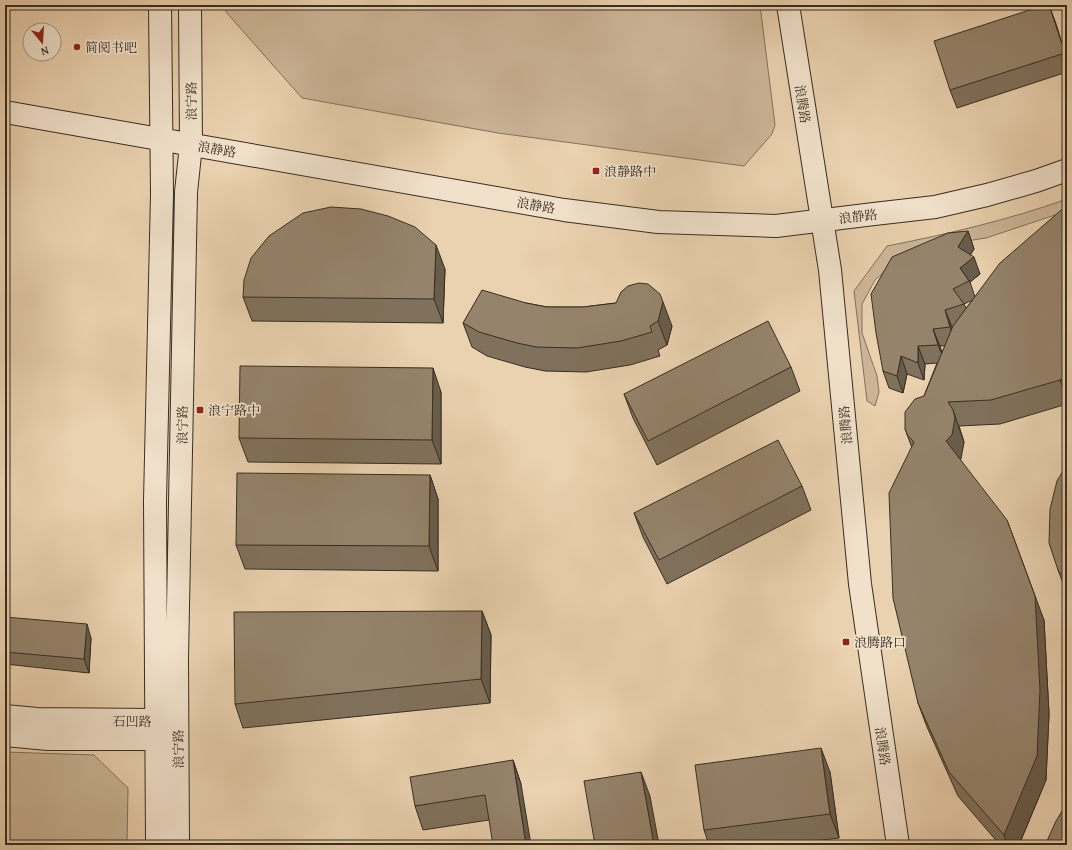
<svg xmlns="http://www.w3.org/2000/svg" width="1072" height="850" font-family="'Gentium Book Plus','Noto Serif SC',serif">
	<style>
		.green { fill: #ccb597; stroke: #82725c }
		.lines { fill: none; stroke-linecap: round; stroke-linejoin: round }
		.secondary-casing { stroke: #382e21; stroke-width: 24 }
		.secondary { stroke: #f1e1cb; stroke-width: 22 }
		.wall { fill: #80715c; stroke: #382e21; fill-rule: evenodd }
		.shaded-wall { fill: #685c4b; stroke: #382e21 }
		.building { fill: #95836b; stroke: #382e21 }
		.poi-dot { fill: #8f2418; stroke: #f1e1cb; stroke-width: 1.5 }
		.labels { text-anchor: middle; stroke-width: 3.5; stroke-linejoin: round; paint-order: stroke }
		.poi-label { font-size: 13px; fill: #382e21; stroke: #f1e1cb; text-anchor: start }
		.street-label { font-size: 13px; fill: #382e21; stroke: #f1e1cb }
	</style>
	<rect width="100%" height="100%" fill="#ead1af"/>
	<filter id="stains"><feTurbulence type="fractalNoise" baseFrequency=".005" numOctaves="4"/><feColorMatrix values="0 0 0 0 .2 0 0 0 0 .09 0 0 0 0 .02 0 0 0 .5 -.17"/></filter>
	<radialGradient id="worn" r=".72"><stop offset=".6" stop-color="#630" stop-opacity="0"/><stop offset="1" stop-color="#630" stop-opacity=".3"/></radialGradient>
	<!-- green -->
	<path class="green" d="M 225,5 L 760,5 L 775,125 L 772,134 L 744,166 L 498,133 L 302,98 L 226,12 Z
		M 1067,199 L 1067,211 L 986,238 L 954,243 L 899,259 L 875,280 L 862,304 L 862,333 L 877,376 L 879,392 L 875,406 L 867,401 L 854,291 L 887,246 C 948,234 1008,220 1067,199 Z
		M 5,752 L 94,755 L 128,788 L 127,845 L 5,845 Z"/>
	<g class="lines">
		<defs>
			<path id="secondary" d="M 788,5 L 830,270 L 860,584 L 898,845
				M 5,112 L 564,210 L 658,222 L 776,226 L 874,214 L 935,207 L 987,195 L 1036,181 L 1067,170
				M 5,716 L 37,719 L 155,720 L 169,725
				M 5,735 L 48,739 L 156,739 L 168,733
				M 157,845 L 155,501 L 162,194 L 160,5
				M 178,845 L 177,659 L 186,192 L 191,145 L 190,5"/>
		</defs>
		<!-- secondary casing -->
		<use href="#secondary" class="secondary-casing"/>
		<!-- secondary -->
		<use href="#secondary" class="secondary"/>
	</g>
	<!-- wall -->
	<path class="wall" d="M 1055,21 L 1067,59 L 1067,72 L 957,108 L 950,90 Z
		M 1067,205 L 1067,404 L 1000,424 L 959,426 L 964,442 L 960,459 L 1044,620 L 1049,714 L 1046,780 L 1019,845 L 1000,845 L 958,796 L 927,727 L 918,703 L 912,448 L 905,429 L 924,396 L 937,363 L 925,364 L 924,380 L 907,374 L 903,393 L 889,388 L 883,371 L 968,231 L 974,249 L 970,255 L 980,274 L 970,282 L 975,297 ZM 973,300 L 966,308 L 964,304 ZM 940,346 L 945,346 L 942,353 Z
		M 445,269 L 443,323 L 252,321 L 243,297 Z
		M 526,303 L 547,307 L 583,307 L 616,303 L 672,326 L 667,345 L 658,350 L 660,356 L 630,365 L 586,372 L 545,371 L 525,367 L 487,356 L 472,347 L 463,323 Z
		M 791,367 L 800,391 L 657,465 L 633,418 L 624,394 Z
		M 441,392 L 441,464 L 248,462 L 239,438 Z
		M 1067,464 L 1067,594 L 1058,570 Z
		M 430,475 L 438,499 L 438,571 L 245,569 L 236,545 Z
		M 802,486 L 811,510 L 667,584 L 643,537 L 634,513 Z
		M 482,611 L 491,635 L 490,703 L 243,728 L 235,704 Z
		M 5,617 L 91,638 L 89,673 L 5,664 Z
		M 513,760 L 521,784 L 489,820 L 423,830 L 415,806 Z
		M 830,772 L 839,838 L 784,845 L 709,845 L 704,830 Z"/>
	<!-- shaded-wall -->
	<path class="shaded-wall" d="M 1049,5 L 1055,21 L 1067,60 L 1065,53 Z
		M 968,231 L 974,249 L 965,264 L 974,257 L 980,274 L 970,282 L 960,268 L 958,247 Z
		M 436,245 L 445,269 L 443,323 L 434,299 Z
		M 663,302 L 672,326 L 667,345 L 658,321 Z
		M 945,310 L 952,327 L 956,344 L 950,327 Z
		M 933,329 L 940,346 L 945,362 L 938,345 Z
		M 918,346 L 925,364 L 924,380 L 918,363 Z
		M 901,356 L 907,374 L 903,393 L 897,376 Z
		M 433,368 L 441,392 L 441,464 L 432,440 Z
		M 1067,375 L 1067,400 L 1060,380 Z
		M 953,410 L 964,442 L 961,459 L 955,465 L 946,441 Z
		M 430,475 L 438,499 L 438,571 L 429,546 Z
		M 1007,520 L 1044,620 L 1049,714 L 1046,780 L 1019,845 L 1007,845 L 1004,835 Z
		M 482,611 L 491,635 L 490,703 L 481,679 Z
		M 87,624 L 91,638 L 89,673 L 84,659 Z
		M 821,748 L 830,772 L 839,838 L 830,814 Z
		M 513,760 L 521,784 L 531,845 L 526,845 Z
		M 641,772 L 650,796 L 659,845 L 654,845 Z"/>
	<!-- building -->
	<path class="building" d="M 1045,5 L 1049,5 L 1065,53 L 950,90 L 934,41 Z
		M 1067,205 L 1067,375 L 1060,380 L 991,400 L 948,402 L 953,410 L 955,418 L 952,435 L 946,441 L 1007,520 L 1035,596 L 1040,690 L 1037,756 L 1004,835 L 949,772 L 918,703 L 893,598 L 889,493 L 914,442 L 908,436 L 905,429 L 905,412 L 915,399 L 924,396 L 953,326 L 1000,263 Z
		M 331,207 L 361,209 L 388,216 L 415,227 L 436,245 L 434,299 L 243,297 L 244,280 L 251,258 L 269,236 L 303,213 Z
		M 968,231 L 958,247 L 974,257 L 960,268 L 969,281 L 953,289 L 964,304 L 945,310 L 950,327 L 933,329 L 938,345 L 918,346 L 918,363 L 901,356 L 897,376 L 883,371 L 876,333 L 871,294 L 892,257 L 948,233 Z
		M 639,283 L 648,284 L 660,294 L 663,302 L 658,321 L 650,326 L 652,332 L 621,341 L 577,348 L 536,347 L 517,343 L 479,332 L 463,323 L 482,290 L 526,303 L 547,307 L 583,307 L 616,303 L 621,292 L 628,286 Z
		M 768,321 L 791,367 L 648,441 L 624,394 Z
		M 240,366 L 433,368 L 432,440 L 239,438 Z
		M 778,440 L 802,486 L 659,560 L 634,513 Z
		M 1067,464 L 1067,582 L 1058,570 L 1049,543 L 1050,509 L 1057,481 Z
		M 237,473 L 430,475 L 429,546 L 236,545 Z
		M 482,611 L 481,679 L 235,704 L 234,612 Z
		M 5,617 L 87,624 L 84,659 L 5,652 Z
		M 821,748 L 830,814 L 704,830 L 695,765 Z
		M 513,760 L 526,845 L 493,845 L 485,795 L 415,806 L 410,777 Z
		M 641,772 L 654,845 L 595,845 L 584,781 Z
		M 1067,803 L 1067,845 L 1047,845 L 1047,841 L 1056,821 Z"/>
	<!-- markers -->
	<g class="poi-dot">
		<circle cx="77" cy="47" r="4"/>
		<rect x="592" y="167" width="8" height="8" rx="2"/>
		<rect x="196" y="406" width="8" height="8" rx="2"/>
		<rect x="842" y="638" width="8" height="8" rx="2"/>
	</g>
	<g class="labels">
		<!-- poi labels -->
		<g class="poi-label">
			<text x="85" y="52">简阅书吧</text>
			<text x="604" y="176">浪静路中</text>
			<text x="208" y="415">浪宁路中</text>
			<text x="854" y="647">浪腾路口</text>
		</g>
		<!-- street labels -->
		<g class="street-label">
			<text transform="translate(191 101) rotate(-90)" y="5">浪宁路</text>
			<text transform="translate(803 104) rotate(81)" y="5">浪腾路</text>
			<text transform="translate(217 149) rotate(10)" y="5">浪静路</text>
			<text transform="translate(536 205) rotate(10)" y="5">浪静路</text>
			<text transform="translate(858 216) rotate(-7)" y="5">浪静路</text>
			<text transform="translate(182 425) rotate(-89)" y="5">浪宁路</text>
			<text transform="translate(845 425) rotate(-95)" y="5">浪腾路</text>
			<text transform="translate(132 721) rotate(1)" y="5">石凹路</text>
			<text transform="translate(883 746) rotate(82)" y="5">浪腾路</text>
			<text transform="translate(178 749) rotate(-90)" y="5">浪宁路</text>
		</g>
	</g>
	<!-- margin -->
	<rect width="1072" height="850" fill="none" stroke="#ead1af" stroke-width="20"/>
	<rect x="6" y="6" width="1060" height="838" fill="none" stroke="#382e21" stroke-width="2"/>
	<rect x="10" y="10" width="1052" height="830" fill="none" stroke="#382e21"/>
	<!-- north arrow -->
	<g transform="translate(42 42) rotate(162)"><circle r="19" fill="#f1e1cb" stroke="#a79987"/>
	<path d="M0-3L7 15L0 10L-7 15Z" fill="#8f2418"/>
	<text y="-6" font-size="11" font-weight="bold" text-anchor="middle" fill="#382e21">N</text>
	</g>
	<rect width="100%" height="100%" filter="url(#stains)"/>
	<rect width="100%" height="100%" fill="url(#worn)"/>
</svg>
